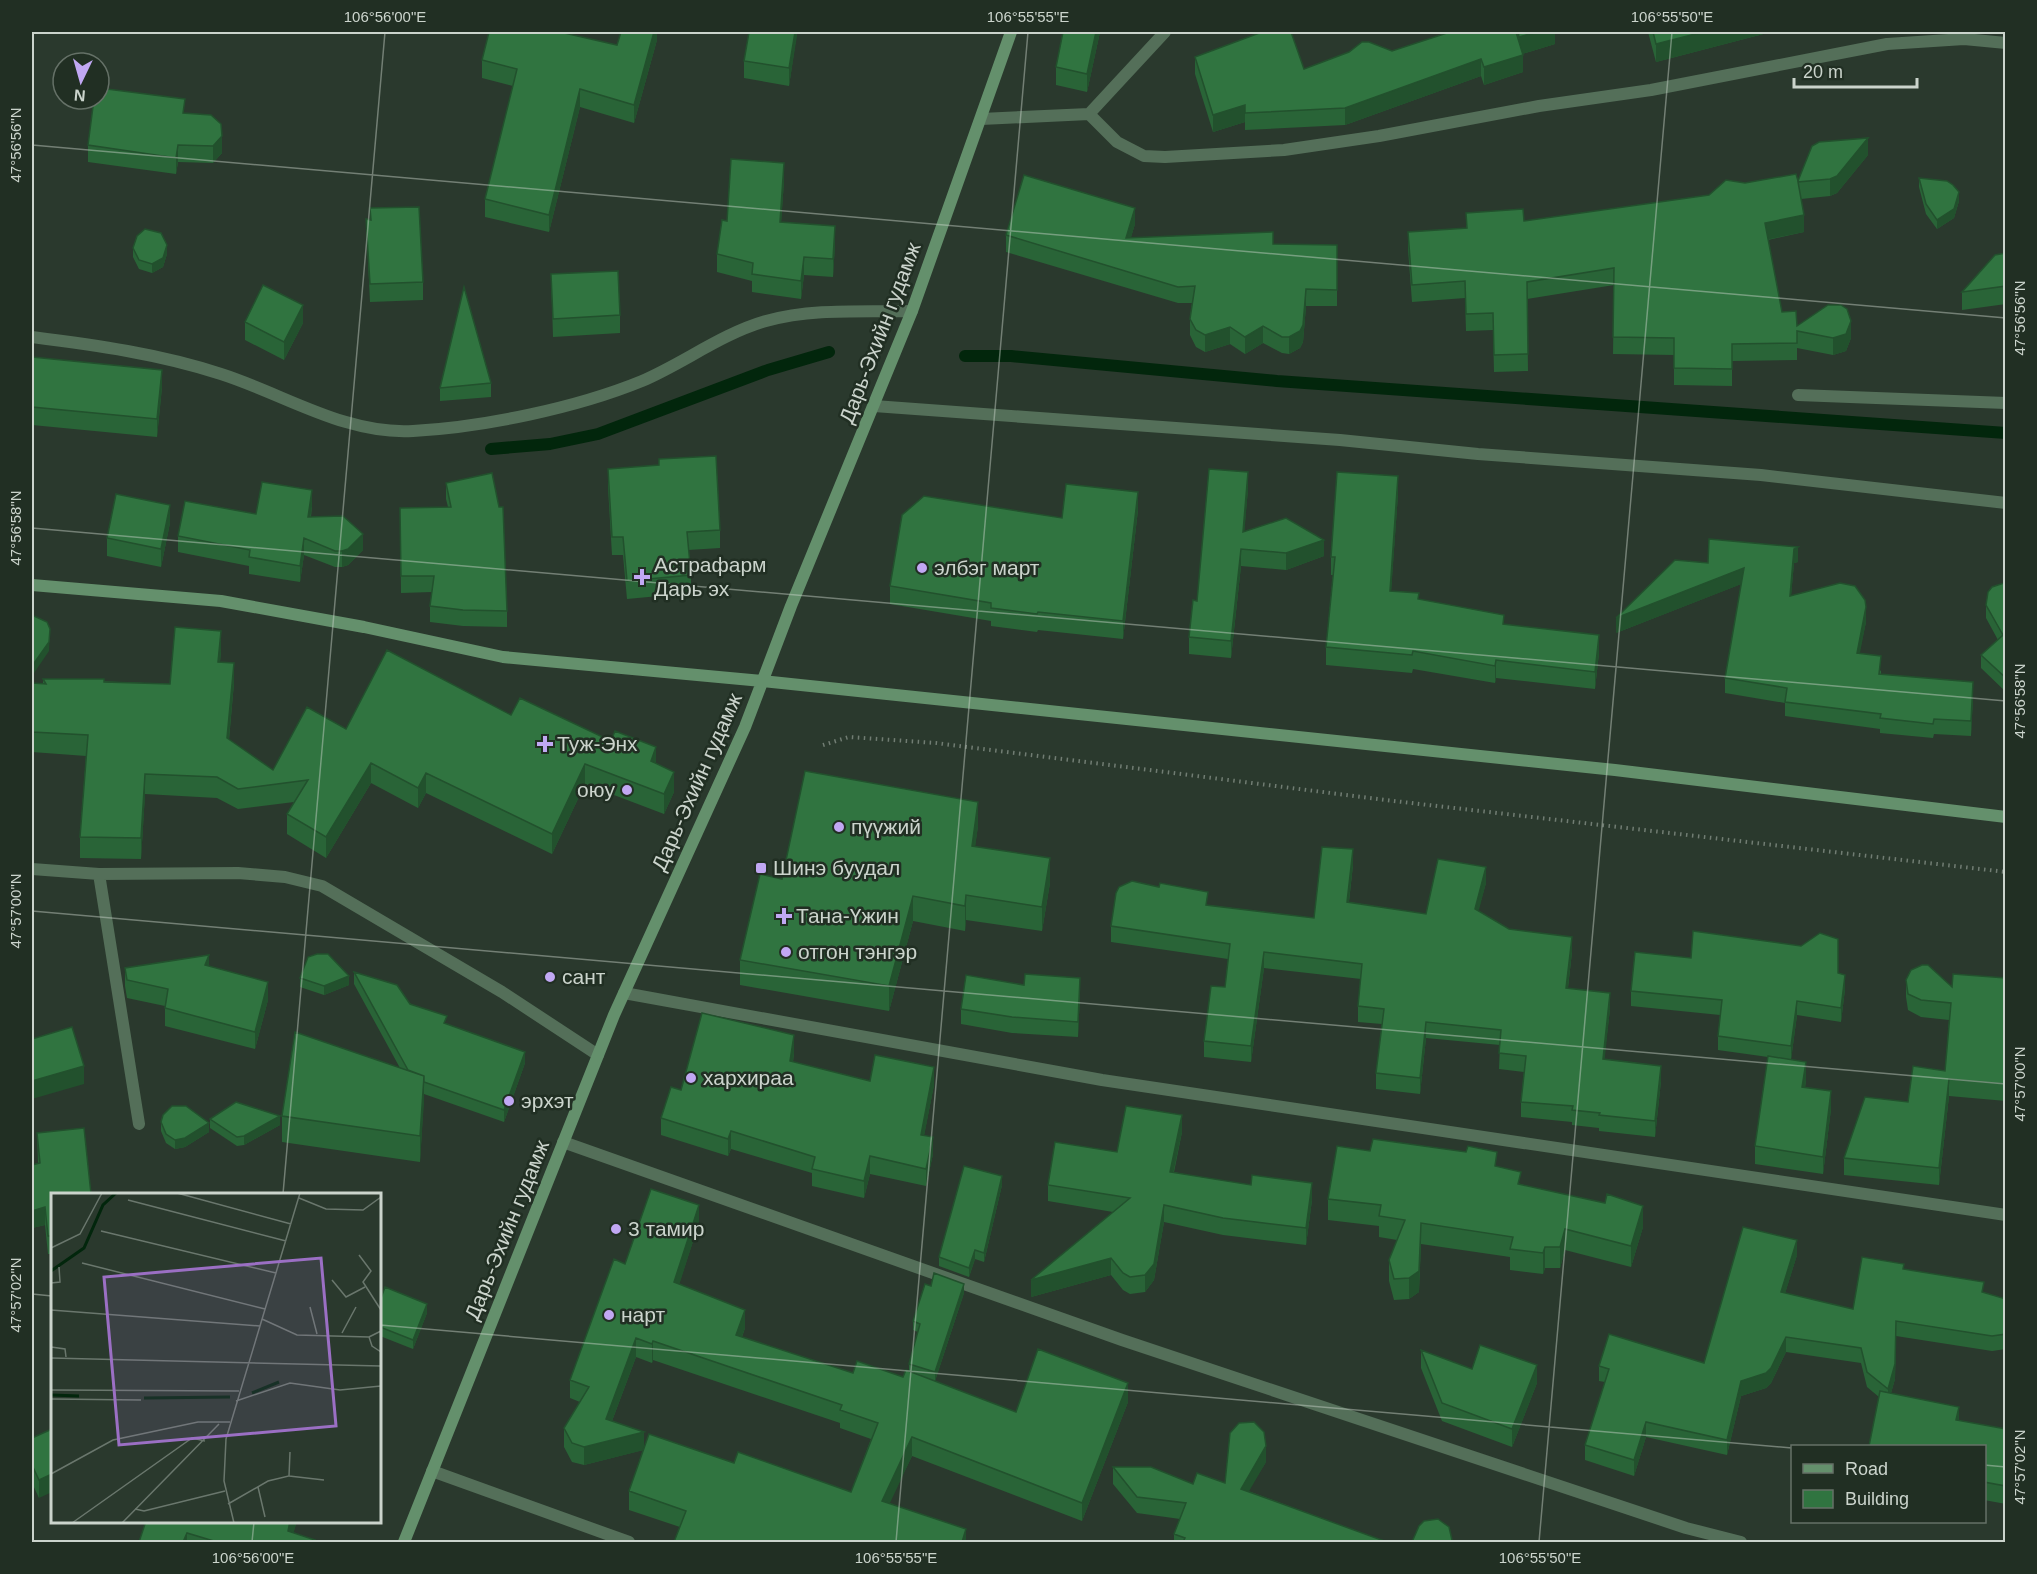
<svg xmlns="http://www.w3.org/2000/svg" width="2037" height="1574" font-family="Helvetica,sans-serif">
	<style>
		.lines { fill: none; stroke-linecap: round; stroke-linejoin: round }
		.stream { stroke: #02260c; stroke-width: 12 }
		.path { stroke: #717d73; stroke-width: 4; stroke-dasharray: 1.5 4.5; stroke-linecap: butt }
		.minor { stroke: #546f59; stroke-width: 12 }
		.secondary { stroke: #64906c; stroke-width: 12 }
		.wall { fill: #296437; fill-rule: evenodd }
		.shaded-wall { fill: #22512d }
		.building { fill: #307440; stroke: #22512d; stroke-width: 1.5 }
		.ticks { fill: none; stroke: #cbd4cc; stroke-width: 1.5; stroke-opacity: 0.45 }
		.poi-dot { fill: #c1a8f3; stroke: #212f23; stroke-width: 2 }
		.labels { text-anchor: middle; stroke-width: 5; stroke-linejoin: round; paint-order: stroke }
		.street-label { font-size: 21px; fill: #cbd4cc; stroke: #212f23 }
		.poi-label { font-size: 21px; fill: #cbd4cc; stroke: #212f23; text-anchor: start }
		.inset-river { fill: none; stroke: #02260c; stroke-width: 3 }
		.inset-road { fill: none; stroke: #6a776d; stroke-width: 1.5 }
		.view { fill: #9b6fc4; fill-opacity: 0.15; stroke: #9b6fc4; stroke-width: 3 }
		.inset-edge { fill: none; stroke: #cbd4cc; stroke-width: 3 }
		.neatline { fill: none; stroke: #cbd4cc; stroke-width: 2 }
		.ticks-label { font-size: 15px; text-anchor: middle; fill: #cbd4cc }
	</style>
	<rect width="100%" height="100%" fill="#2a392d"/>
	<g class="lines">
		<!-- stream -->
		<path class="stream" d="M 965,356 L 1011,356 L 1277,381 L 2006,433
			M 491,449 L 550,444 L 598,434 L 768,370 L 829,352"/>
		<!-- path -->
		<path class="path" d="M 823,745 L 849,737 L 936,743 L 1394,801 L 2006,872"/>
		<!-- minor -->
		<path class="minor" d="M 1089,114 L 1165,32
			M 981,119 L 1089,114 L 1117,142 L 1144,156 L 1165,157 L 1284,150 L 1379,136 L 1539,106 L 1651,90 L 1887,44 L 1964,39 L 2006,43
			M 32,337 C 95,345 160,354 221,374 C 284,394 345,435 413,431 C 484,427 576,408 642,381 C 684,363 721,334 766,321 C 813,308 863,312 912,311
			M 1798,395 L 2006,403
			M 874,406 L 1340,440 L 1478,454 L 1761,475 L 2006,503
			M 32,869 L 99,874 L 238,873 L 285,877 L 322,886 L 502,992 L 598,1055
			M 99,874 L 139,1124
			M 624,993 L 1102,1080 L 2006,1215
			M 563,1142 L 1122,1340 L 1686,1528 L 1741,1542
			M 432,1471 L 629,1542"/>
		<!-- secondary -->
		<path class="secondary" d="M 32,585 L 221,601 L 364,627 L 503,657 L 762,681 L 1615,770 L 2006,817
			M 404,1542 L 614,1015 L 745,727 L 791,606 L 912,311 L 1011,32"/>
	</g>
	<!-- wall -->
	<path class="wall" d="M 657,32 L 657,40 L 634,123 L 580,107 L 549,232 L 485,217 L 485,199 L 513,86 L 482,78 L 482,60 L 617,45 Z
		M 797,32 L 789,86 L 744,78 L 744,61 Z
		M 1100,32 L 1087,92 L 1056,85 L 1056,67 Z
		M 1450,32 L 1555,32 L 1555,44 L 1522,54 L 1523,72 L 1484,85 L 1481,76 L 1345,125 L 1245,130 L 1245,122 L 1213,132 L 1195,74 L 1195,57 L 1304,69 L 1392,51 Z
		M 1648,32 L 1771,32 L 1656,62 Z
		M 185,113 L 222,153 L 213,163 L 178,162 L 176,174 L 88,162 L 88,145 Z
		M 1868,155 L 1837,193 L 1830,196 L 1801,199 L 1804,232 L 1768,240 L 1782,312 L 1797,326 L 1851,338 L 1846,351 L 1833,355 L 1797,348 L 1797,360 L 1732,361 L 1732,386 L 1674,385 L 1674,355 L 1613,354 L 1614,285 L 1527,299 L 1528,371 L 1494,372 L 1493,330 L 1466,331 L 1465,298 L 1412,302 L 1408,249 L 1408,232 L 1466,228 L 1466,213 L 1524,221 L 1709,195 L 1745,183 L 1798,181 Z
		M 1919,178 L 1959,201 L 1954,218 L 1937,229 L 1926,214 L 1919,187 Z
		M 784,181 L 781,222 L 835,244 L 833,277 L 804,275 L 801,299 L 752,292 L 752,281 L 717,272 L 717,254 L 727,221 Z
		M 370,208 L 423,282 L 423,300 L 370,302 L 366,219 L 370,220 Z
		M 1135,224 L 1131,237 L 1273,244 L 1337,245 L 1337,306 L 1306,306 L 1303,342 L 1300,348 L 1289,354 L 1282,353 L 1263,343 L 1245,354 L 1230,344 L 1205,352 L 1196,347 L 1190,335 L 1190,319 L 1192,303 L 1178,303 L 1006,252 L 1006,235 Z
		M 133,248 L 167,254 L 163,267 L 152,273 L 139,269 L 133,257 Z
		M 2006,253 L 2006,304 L 1962,310 L 1962,292 Z
		M 551,274 L 620,315 L 620,333 L 553,337 Z
		M 245,322 L 303,323 L 284,360 L 245,340 Z
		M 32,357 L 162,387 L 157,437 L 32,425 Z
		M 491,383 L 491,397 L 440,401 L 440,388 Z
		M 608,469 L 720,530 L 720,548 L 688,550 L 691,575 L 691,593 L 627,599 L 623,555 L 612,555 L 608,487 Z
		M 446,483 L 507,611 L 507,627 L 463,626 L 430,622 L 430,606 L 432,592 L 401,593 L 400,508 L 448,507 L 446,499 Z
		M 1248,489 L 1244,532 L 1324,556 L 1286,570 L 1241,566 L 1231,658 L 1189,654 L 1189,637 L 1197,601 Z
		M 1398,494 L 1391,591 L 1599,653 L 1595,689 L 1496,678 L 1495,683 L 1413,669 L 1412,673 L 1326,665 L 1326,647 L 1333,575 L 1331,575 L 1331,557 Z
		M 312,506 L 311,517 L 363,550 L 348,565 L 342,567 L 335,567 L 304,555 L 300,582 L 249,574 L 249,566 L 178,552 L 178,536 L 256,514 Z
		M 1138,510 L 1123,639 L 1038,630 L 1037,632 L 991,626 L 991,621 L 890,604 L 890,586 L 1062,518 Z
		M 170,523 L 161,567 L 107,556 L 107,538 Z
		M 1798,562 L 1794,563 L 1791,595 L 1866,622 L 1859,654 L 1881,671 L 1881,674 L 1973,697 L 1971,736 L 1934,734 L 1933,738 L 1880,733 L 1880,729 L 1785,716 L 1785,703 L 1725,693 L 1725,678 L 1741,584 L 1616,633 L 1708,563 Z
		M 2006,584 L 2006,692 L 1981,668 L 1981,655 L 1998,640 L 1986,618 L 1986,605 Z
		M 221,651 L 220,662 L 234,683 L 229,740 L 273,770 L 346,729 L 511,715 L 656,763 L 674,792 L 664,814 L 585,784 L 552,854 L 426,793 L 418,808 L 371,783 L 326,858 L 287,834 L 287,814 L 294,802 L 238,809 L 217,798 L 145,794 L 141,859 L 80,858 L 80,837 L 86,756 L 32,752 L 32,683 L 43,684 L 43,679 L 170,684 Z
		M 978,826 L 975,846 L 1050,883 L 1042,931 L 966,920 L 965,931 L 913,921 L 889,1011 L 740,985 L 740,960 Z
		M 1353,865 L 1349,902 L 1426,914 L 1486,883 L 1478,911 L 1509,929 L 1572,952 L 1568,988 L 1610,1009 L 1604,1059 L 1661,1081 L 1655,1137 L 1599,1131 L 1599,1128 L 1572,1125 L 1572,1122 L 1521,1117 L 1521,1102 L 1524,1072 L 1499,1069 L 1500,1045 L 1426,1038 L 1420,1094 L 1376,1089 L 1376,1073 L 1382,1024 L 1358,1022 L 1358,1006 L 1361,979 L 1264,968 L 1251,1062 L 1204,1057 L 1204,1041 L 1225,987 L 1228,959 L 1111,942 L 1111,926 L 1159,887 L 1208,905 L 1314,918 Z
		M 209,966 L 268,1000 L 255,1049 L 165,1026 L 165,1006 L 127,998 L 125,986 L 125,968 Z
		M 354,972 L 447,1024 L 525,1063 L 504,1122 L 424,1094 L 420,1162 L 282,1142 L 282,1116 L 400,1068 L 354,984 Z
		M 1838,974 L 1845,989 L 1841,1022 L 1797,1015 L 1791,1060 L 1806,1080 L 1805,1088 L 1831,1109 L 1823,1174 L 1755,1164 L 1755,1146 L 1768,1057 L 1718,1050 L 1718,1036 L 1720,1015 L 1631,1006 L 1631,991 Z
		M 300,978 L 349,985 L 324,995 L 300,987 Z
		M 2006,978 L 2006,1101 L 1949,1096 L 1939,1185 L 1844,1175 L 1844,1158 L 1945,1071 L 1949,1020 L 1921,1017 L 1908,1010 L 1906,997 L 1906,980 L 1952,987 Z
		M 1024,985 L 1080,993 L 1078,1037 L 1012,1033 L 961,1024 L 961,1009 Z
		M 794,1053 L 793,1062 L 870,1081 L 934,1085 L 924,1135 L 933,1154 L 926,1186 L 870,1174 L 864,1198 L 812,1186 L 812,1173 L 731,1149 L 728,1156 L 661,1135 L 661,1118 L 681,1090 Z
		M 210,1119 L 280,1125 L 244,1145 L 237,1146 L 210,1128 Z
		M 161,1122 L 209,1132 L 185,1147 L 175,1149 L 166,1143 L 161,1131 Z
		M 1182,1132 L 1174,1172 L 1312,1200 L 1306,1245 L 1223,1235 L 1164,1222 L 1154,1280 L 1145,1292 L 1130,1294 L 1123,1290 L 1111,1275 L 1031,1297 L 1113,1212 L 1048,1201 L 1048,1185 L 1117,1152 Z
		M 37,1133 L 52,1194 L 52,1254 L 48,1254 L 45,1225 L 32,1228 L 32,1165 L 38,1163 Z
		M 1370,1151 L 1521,1184 L 1643,1227 L 1631,1267 L 1565,1250 L 1560,1268 L 1545,1268 L 1543,1274 L 1510,1270 L 1510,1257 L 1421,1244 L 1419,1292 L 1409,1299 L 1394,1300 L 1389,1281 L 1389,1260 L 1397,1240 L 1379,1237 L 1379,1226 L 1328,1220 L 1328,1199 Z
		M 1002,1185 L 984,1262 L 975,1259 L 969,1277 L 939,1266 L 939,1257 Z
		M 699,1223 L 679,1284 L 745,1328 L 742,1337 L 853,1373 L 903,1377 L 909,1371 L 909,1364 L 918,1332 L 913,1330 L 913,1321 L 931,1286 L 964,1293 L 935,1381 L 1016,1412 L 1128,1402 L 1082,1521 L 912,1456 L 889,1503 L 966,1542 L 680,1527 L 629,1510 L 629,1491 L 643,1450 L 584,1465 L 572,1462 L 564,1447 L 564,1428 L 580,1402 L 570,1398 L 570,1380 L 625,1264 ZM 636,1357 L 652,1363 L 653,1360 L 840,1423 L 840,1428 L 871,1439 L 851,1492 L 644,1449 L 612,1421 Z
		M 1797,1255 L 1785,1293 L 1853,1309 L 1904,1269 L 2006,1299 L 2006,1349 L 1992,1351 L 1896,1336 L 1895,1379 L 1891,1393 L 1959,1421 L 2006,1429 L 2006,1504 L 1984,1500 L 1984,1446 L 1879,1397 L 1867,1387 L 1861,1363 L 1786,1352 L 1771,1383 L 1766,1388 L 1741,1396 L 1727,1455 L 1646,1437 L 1634,1476 L 1585,1460 L 1585,1445 L 1605,1382 L 1599,1381 L 1599,1366 L 1704,1363 Z
		M 380,1301 L 427,1313 L 413,1349 L 380,1336 Z
		M 1421,1350 L 1472,1369 L 1537,1383 L 1512,1447 L 1442,1421 L 1421,1368 Z
		M 52,1429 L 39,1498 L 32,1483 L 32,1438 Z
		M 1266,1462 L 1248,1491 L 1387,1542 L 1174,1542 L 1174,1534 L 1180,1519 L 1137,1513 L 1113,1484 L 1113,1467 L 1193,1484 L 1225,1483 Z
		M 146,1521 L 297,1521 L 293,1533 L 315,1542 L 139,1542 Z"/>
	<!-- shaded-wall -->
	<path class="shaded-wall" d="M 654,32 L 657,32 L 657,40 L 634,123 L 634,105 Z
		M 795,32 L 797,32 L 797,36 L 789,86 L 789,68 Z
		M 1096,32 L 1100,32 L 1087,92 L 1087,74 Z
		M 1537,32 L 1555,32 L 1555,44 L 1519,55 L 1519,37 Z
		M 1703,32 L 1771,32 L 1656,62 L 1656,44 Z
		M 1523,55 L 1523,72 L 1484,85 L 1484,67 Z
		M 1481,59 L 1481,76 L 1345,125 L 1345,108 Z
		M 580,89 L 580,107 L 549,232 L 549,215 Z
		M 1245,105 L 1245,122 L 1213,132 L 1213,115 Z
		M 222,136 L 222,153 L 213,163 L 213,146 Z
		M 1868,138 L 1868,155 L 1837,193 L 1830,196 L 1830,179 Z
		M 178,145 L 178,162 L 176,174 L 176,158 Z
		M 784,163 L 784,181 L 780,240 L 780,222 Z
		M 1959,192 L 1959,201 L 1954,218 L 1937,229 L 1937,220 Z
		M 1135,208 L 1135,224 L 1126,254 L 1126,238 Z
		M 1804,215 L 1804,232 L 1765,240 L 1765,223 Z
		M 835,226 L 835,244 L 833,277 L 833,259 Z
		M 167,245 L 167,254 L 163,267 L 152,273 L 152,264 Z
		M 804,257 L 804,275 L 801,299 L 801,281 Z
		M 1306,289 L 1306,306 L 1303,342 L 1300,348 L 1289,354 L 1289,337 Z
		M 303,305 L 303,323 L 284,360 L 284,342 Z
		M 1851,321 L 1851,338 L 1846,351 L 1833,355 L 1833,338 Z
		M 1263,326 L 1263,343 L 1245,354 L 1245,337 Z
		M 1230,327 L 1230,344 L 1205,352 L 1205,335 Z
		M 162,370 L 162,387 L 157,437 L 157,419 Z
		M 1248,472 L 1248,489 L 1243,549 L 1243,532 Z
		M 1398,476 L 1398,494 L 1390,608 L 1390,591 Z
		M 312,490 L 312,506 L 308,533 L 308,517 Z
		M 1138,492 L 1138,510 L 1123,639 L 1123,621 Z
		M 170,505 L 170,523 L 161,567 L 161,549 Z
		M 363,534 L 363,550 L 348,565 L 342,567 L 342,551 Z
		M 304,538 L 304,555 L 300,582 L 300,566 Z
		M 1324,540 L 1324,556 L 1286,570 L 1286,553 Z
		M 1798,547 L 1798,562 L 1794,563 L 1790,610 L 1790,596 L 1794,549 Z
		M 1241,549 L 1241,566 L 1231,658 L 1231,641 Z
		M 1744,568 L 1744,583 L 1616,633 L 1616,618 Z
		M 1866,607 L 1866,622 L 1857,668 L 1857,653 Z
		M 50,629 L 49,651 L 32,676 L 32,666 Z
		M 221,631 L 221,651 L 218,682 L 218,662 Z
		M 1599,635 L 1599,653 L 1595,689 L 1595,672 Z
		M 1496,660 L 1496,678 L 1495,683 L 1495,666 Z
		M 234,663 L 234,683 L 227,759 L 227,738 Z
		M 1973,682 L 1973,697 L 1971,736 L 1971,721 Z
		M 656,747 L 656,767 L 651,761 Z
		M 371,763 L 371,783 L 326,858 L 326,837 Z
		M 585,764 L 585,784 L 552,854 L 552,834 Z
		M 674,772 L 674,792 L 664,814 L 664,794 Z
		M 426,773 L 426,793 L 418,808 L 418,788 Z
		M 145,774 L 145,794 L 141,859 L 141,838 Z
		M 978,802 L 978,826 L 972,870 L 972,846 Z
		M 1353,849 L 1353,865 L 1347,918 L 1347,902 Z
		M 1050,858 L 1050,883 L 1042,931 L 1042,907 Z
		M 1486,867 L 1486,883 L 1475,925 L 1475,909 Z
		M 966,895 L 966,920 L 965,931 L 965,906 Z
		M 913,896 L 913,921 L 889,1011 L 889,986 Z
		M 1572,937 L 1572,952 L 1566,1004 L 1566,988 Z
		M 1264,952 L 1264,968 L 1251,1062 L 1251,1046 Z
		M 209,955 L 209,973 L 205,965 Z
		M 1845,975 L 1845,989 L 1841,1022 L 1841,1008 Z
		M 349,976 L 349,985 L 324,995 L 324,986 Z
		M 1080,978 L 1080,993 L 1078,1037 L 1078,1022 Z
		M 268,982 L 268,1000 L 255,1049 L 255,1032 Z
		M 1610,993 L 1610,1009 L 1603,1075 L 1603,1059 Z
		M 1797,1001 L 1797,1015 L 1791,1060 L 1791,1046 Z
		M 1426,1022 L 1426,1038 L 1420,1094 L 1420,1078 Z
		M 794,1035 L 794,1053 L 790,1078 L 790,1061 Z
		M 525,1052 L 525,1063 L 504,1122 L 504,1110 Z
		M 1806,1062 L 1806,1080 L 1802,1105 L 1802,1087 Z
		M 84,1066 L 84,1084 L 32,1099 L 32,1081 Z
		M 1661,1066 L 1661,1081 L 1655,1137 L 1655,1121 Z
		M 934,1067 L 934,1085 L 921,1152 L 921,1135 Z
		M 424,1076 L 424,1102 L 420,1162 L 420,1136 Z
		M 1949,1079 L 1949,1096 L 1939,1185 L 1939,1168 Z
		M 1831,1091 L 1831,1109 L 1823,1174 L 1823,1157 Z
		M 1182,1115 L 1182,1132 L 1170,1188 L 1170,1172 Z
		M 280,1116 L 280,1125 L 244,1145 L 244,1136 Z
		M 209,1123 L 209,1132 L 185,1147 L 175,1149 L 175,1140 Z
		M 731,1131 L 731,1149 L 728,1156 L 728,1139 Z
		M 933,1137 L 933,1154 L 926,1186 L 926,1169 Z
		M 870,1156 L 870,1174 L 864,1198 L 864,1181 Z
		M 1002,1176 L 1002,1185 L 984,1262 L 984,1253 Z
		M 1312,1183 L 1312,1200 L 1306,1245 L 1306,1228 Z
		M 699,1205 L 699,1223 L 674,1301 L 674,1282 Z
		M 1164,1205 L 1164,1222 L 1154,1280 L 1145,1292 L 1145,1275 Z
		M 1643,1206 L 1643,1227 L 1631,1267 L 1631,1246 Z
		M 45,1207 L 45,1225 L 32,1228 L 32,1211 Z
		M 1421,1223 L 1419,1292 L 1409,1299 L 1409,1278 Z
		M 1565,1229 L 1565,1250 L 1560,1268 L 1560,1247 Z
		M 1797,1240 L 1797,1255 L 1781,1307 L 1781,1292 Z
		M 1545,1247 L 1545,1268 L 1543,1274 L 1543,1253 Z
		M 975,1250 L 975,1259 L 969,1277 L 969,1268 Z
		M 1111,1258 L 1111,1275 L 1031,1297 L 1031,1280 Z
		M 964,1284 L 964,1293 L 935,1381 L 935,1372 Z
		M 427,1304 L 427,1313 L 413,1349 L 413,1340 Z
		M 745,1310 L 745,1328 L 736,1353 L 736,1335 Z
		M 1896,1321 L 1895,1379 L 1888,1404 L 1888,1389 Z
		M 1786,1337 L 1786,1352 L 1771,1383 L 1766,1388 L 1741,1396 L 1727,1455 L 1727,1440 L 1741,1381 Z
		M 636,1338 L 636,1357 L 606,1437 L 606,1419 Z
		M 653,1341 L 653,1360 L 652,1363 L 652,1344 Z
		M 1537,1365 L 1537,1383 L 1512,1447 L 1512,1429 Z
		M 1128,1383 L 1128,1402 L 1082,1521 L 1082,1503 Z
		M 1959,1407 L 1959,1425 L 1956,1420 Z
		M 1646,1422 L 1646,1437 L 1634,1476 L 1634,1460 Z
		M 644,1432 L 644,1450 L 584,1465 L 584,1447 Z
		M 912,1437 L 912,1456 L 882,1520 L 882,1501 Z
		M 1266,1446 L 1266,1462 L 1241,1505 L 1241,1489 Z
		M 52,1474 L 52,1492 L 39,1498 L 39,1480 Z
		M 290,1521 L 297,1521 L 291,1542 L 288,1531 Z
		M 966,1529 L 966,1542 L 962,1542 Z
		M 187,1533 L 187,1542 L 183,1542 Z"/>
	<!-- building -->
	<path class="building" d="M 489,32 L 560,32 L 617,45 L 621,32 L 654,32 L 634,105 L 580,89 L 549,215 L 485,199 L 517,69 L 482,60 Z
		M 749,32 L 795,32 L 789,68 L 744,61 Z
		M 1063,32 L 1096,32 L 1087,74 L 1056,67 Z
		M 1262,32 L 1291,32 L 1304,69 L 1349,52 L 1362,42 L 1369,42 L 1392,51 L 1450,32 L 1516,32 L 1523,55 L 1484,67 L 1481,59 L 1345,108 L 1245,113 L 1245,105 L 1213,115 L 1195,57 Z
		M 1518,32 L 1537,32 L 1519,37 Z
		M 1653,32 L 1703,32 L 1656,44 Z
		M 99,88 L 185,99 L 183,113 L 211,115 L 221,124 L 222,136 L 213,146 L 178,145 L 176,158 L 88,145 L 94,99 L 99,99 Z
		M 1868,138 L 1837,176 L 1830,179 L 1798,182 L 1804,215 L 1765,223 L 1782,312 L 1796,311 L 1797,326 L 1828,305 L 1841,305 L 1847,309 L 1851,321 L 1846,334 L 1833,338 L 1797,331 L 1797,343 L 1732,344 L 1732,369 L 1674,368 L 1674,338 L 1613,337 L 1614,268 L 1527,282 L 1528,354 L 1494,355 L 1493,313 L 1466,314 L 1465,281 L 1412,285 L 1408,232 L 1467,228 L 1466,213 L 1523,209 L 1524,221 L 1709,195 L 1726,180 L 1745,183 L 1796,174 L 1798,181 L 1812,146 L 1819,142 Z
		M 731,159 L 784,163 L 780,222 L 835,226 L 833,259 L 804,257 L 801,281 L 752,274 L 753,263 L 717,254 L 722,220 L 727,221 Z
		M 1024,175 L 1135,208 L 1126,238 L 1273,232 L 1273,244 L 1337,245 L 1337,290 L 1306,289 L 1303,325 L 1300,331 L 1289,337 L 1282,337 L 1263,326 L 1245,337 L 1230,327 L 1205,335 L 1196,330 L 1190,319 L 1195,286 L 1178,287 L 1006,235 Z
		M 1919,178 L 1947,181 L 1953,185 L 1959,192 L 1954,209 L 1937,220 L 1926,204 Z
		M 419,207 L 423,282 L 370,284 L 366,219 L 371,220 L 370,208 Z
		M 145,229 L 161,233 L 167,245 L 163,258 L 152,264 L 139,260 L 133,248 L 137,236 Z
		M 2006,253 L 2006,286 L 1962,292 L 1995,255 Z
		M 618,271 L 620,315 L 553,319 L 551,274 Z
		M 263,285 L 303,305 L 284,342 L 245,322 Z
		M 464,287 L 491,383 L 440,388 Z
		M 32,357 L 162,370 L 157,419 L 32,407 Z
		M 716,456 L 720,530 L 687,532 L 691,575 L 627,581 L 623,537 L 612,537 L 608,469 L 659,465 L 659,459 Z
		M 1209,469 L 1248,472 L 1243,532 L 1286,518 L 1324,540 L 1286,553 L 1241,549 L 1231,641 L 1189,637 L 1193,600 L 1197,601 Z
		M 1337,472 L 1398,476 L 1390,591 L 1419,593 L 1418,599 L 1504,615 L 1503,624 L 1599,635 L 1595,672 L 1496,660 L 1495,666 L 1413,651 L 1412,655 L 1326,647 L 1335,557 L 1331,557 Z
		M 492,473 L 499,507 L 503,507 L 507,611 L 463,610 L 430,606 L 434,576 L 401,576 L 400,508 L 451,507 L 446,483 Z
		M 262,482 L 312,490 L 308,517 L 343,516 L 363,534 L 348,549 L 342,551 L 335,551 L 304,538 L 300,566 L 249,557 L 250,550 L 178,536 L 185,501 L 256,514 Z
		M 1066,484 L 1138,492 L 1123,621 L 1038,612 L 1037,614 L 991,608 L 991,603 L 890,586 L 902,515 L 924,496 L 1062,518 Z
		M 116,494 L 170,505 L 161,549 L 107,538 Z
		M 1709,539 L 1798,547 L 1794,549 L 1790,596 L 1840,583 L 1855,586 L 1865,600 L 1866,607 L 1857,653 L 1881,656 L 1879,674 L 1973,682 L 1971,721 L 1934,719 L 1933,724 L 1880,718 L 1881,714 L 1785,702 L 1787,688 L 1725,678 L 1744,568 L 1616,618 L 1675,560 L 1708,563 Z
		M 2004,583 L 2006,584 L 2006,678 L 1981,655 L 2003,635 L 1986,605 L 1988,592 L 1992,587 Z
		M 34,616 L 47,622 L 50,629 L 49,642 L 32,666 L 32,617 Z
		M 175,627 L 221,631 L 218,662 L 234,663 L 227,738 L 273,770 L 307,707 L 346,729 L 387,650 L 511,715 L 520,698 L 611,741 L 615,731 L 656,747 L 651,761 L 674,772 L 664,794 L 585,764 L 552,834 L 426,773 L 418,788 L 371,763 L 326,837 L 287,814 L 308,780 L 238,789 L 217,777 L 145,774 L 141,838 L 80,837 L 88,735 L 32,732 L 32,683 L 46,684 L 43,679 L 104,679 L 104,682 L 170,684 Z
		M 805,771 L 978,802 L 972,846 L 1050,858 L 1042,907 L 966,895 L 965,906 L 913,896 L 889,986 L 740,960 L 760,874 L 782,879 Z
		M 1322,847 L 1353,849 L 1347,902 L 1426,914 L 1438,859 L 1486,867 L 1475,909 L 1509,929 L 1572,937 L 1566,988 L 1610,993 L 1603,1059 L 1661,1066 L 1655,1121 L 1599,1115 L 1600,1113 L 1572,1110 L 1573,1106 L 1521,1102 L 1526,1056 L 1499,1053 L 1501,1030 L 1426,1022 L 1420,1078 L 1376,1073 L 1384,1009 L 1358,1006 L 1362,964 L 1264,952 L 1251,1046 L 1204,1041 L 1211,986 L 1225,987 L 1230,944 L 1111,926 L 1116,893 L 1119,887 L 1132,881 L 1159,887 L 1160,883 L 1208,892 L 1206,905 L 1314,918 Z
		M 1693,931 L 1801,946 L 1820,933 L 1838,939 L 1838,973 L 1845,975 L 1841,1008 L 1797,1001 L 1791,1046 L 1718,1036 L 1722,1000 L 1631,991 L 1635,952 L 1691,958 Z
		M 317,954 L 328,954 L 349,976 L 324,986 L 300,978 L 308,957 Z
		M 209,955 L 205,965 L 268,982 L 255,1032 L 165,1008 L 168,989 L 127,980 L 125,968 Z
		M 1922,965 L 1928,965 L 1952,987 L 1953,974 L 2006,978 L 2006,1084 L 1949,1079 L 1939,1168 L 1844,1158 L 1865,1097 L 1908,1102 L 1913,1066 L 1945,1071 L 1951,1003 L 1921,1000 L 1908,994 L 1906,980 L 1911,970 Z
		M 354,972 L 397,985 L 410,1004 L 447,1016 L 444,1023 L 525,1052 L 504,1110 L 424,1082 L 424,1076 L 408,1070 Z
		M 1025,974 L 1080,978 L 1078,1022 L 1012,1017 L 961,1009 L 966,975 L 1024,985 Z
		M 702,1013 L 794,1035 L 790,1061 L 870,1081 L 875,1055 L 934,1067 L 921,1135 L 933,1137 L 926,1169 L 870,1156 L 864,1181 L 812,1169 L 815,1157 L 731,1131 L 728,1139 L 661,1118 L 671,1087 L 681,1090 Z
		M 72,1027 L 84,1066 L 32,1081 L 32,1039 Z
		M 295,1032 L 424,1076 L 420,1136 L 282,1116 Z
		M 1768,1056 L 1806,1062 L 1802,1087 L 1831,1091 L 1823,1157 L 1755,1146 Z
		M 236,1102 L 280,1116 L 244,1136 L 237,1137 L 210,1119 Z
		M 172,1106 L 186,1106 L 209,1123 L 185,1138 L 175,1140 L 166,1134 L 161,1122 L 163,1115 Z
		M 1126,1106 L 1182,1115 L 1170,1172 L 1251,1185 L 1252,1175 L 1312,1183 L 1306,1228 L 1223,1218 L 1164,1205 L 1154,1264 L 1145,1275 L 1130,1277 L 1123,1273 L 1111,1258 L 1031,1280 L 1130,1198 L 1048,1185 L 1055,1142 L 1117,1152 Z
		M 84,1128 L 91,1194 L 52,1194 L 52,1236 L 48,1236 L 45,1207 L 32,1211 L 32,1165 L 40,1163 L 37,1133 Z
		M 1373,1139 L 1466,1152 L 1468,1146 L 1497,1152 L 1495,1166 L 1521,1172 L 1518,1184 L 1605,1203 L 1607,1194 L 1643,1206 L 1631,1246 L 1565,1229 L 1560,1247 L 1545,1247 L 1543,1253 L 1510,1249 L 1513,1237 L 1421,1223 L 1419,1271 L 1409,1278 L 1394,1279 L 1389,1260 L 1405,1220 L 1379,1216 L 1381,1205 L 1328,1199 L 1337,1146 L 1370,1151 Z
		M 964,1166 L 1002,1176 L 984,1253 L 975,1250 L 969,1268 L 939,1257 Z
		M 651,1189 L 699,1205 L 674,1282 L 745,1310 L 736,1335 L 853,1373 L 857,1361 L 903,1377 L 906,1370 L 1016,1412 L 1038,1349 L 1128,1383 L 1082,1503 L 912,1437 L 882,1501 L 966,1529 L 962,1542 L 674,1542 L 686,1511 L 629,1491 L 649,1434 L 734,1463 L 738,1452 L 851,1492 L 878,1423 L 840,1410 L 842,1405 L 653,1341 L 652,1344 L 636,1338 L 606,1419 L 644,1432 L 584,1447 L 572,1443 L 564,1428 L 589,1387 L 570,1380 L 614,1259 L 625,1264 Z
		M 1743,1227 L 1797,1240 L 1781,1292 L 1853,1309 L 1862,1257 L 1904,1264 L 1903,1269 L 1984,1282 L 1982,1292 L 2006,1299 L 2006,1334 L 1992,1336 L 1896,1321 L 1895,1364 L 1888,1389 L 1867,1372 L 1861,1348 L 1786,1337 L 1771,1368 L 1766,1373 L 1741,1381 L 1727,1440 L 1646,1422 L 1634,1460 L 1585,1445 L 1609,1369 L 1599,1366 L 1609,1334 L 1704,1363 Z
		M 934,1273 L 964,1284 L 935,1372 L 909,1364 L 920,1324 L 913,1321 L 925,1284 L 931,1286 Z
		M 385,1287 L 427,1304 L 413,1340 L 380,1327 L 380,1301 Z
		M 1480,1345 L 1537,1365 L 1512,1429 L 1442,1403 L 1421,1350 L 1472,1369 Z
		M 1880,1391 L 1959,1407 L 1956,1420 L 2006,1429 L 2006,1486 L 1984,1482 L 1984,1446 L 1869,1446 Z
		M 1254,1422 L 1264,1432 L 1266,1446 L 1241,1489 L 1387,1542 L 1183,1542 L 1185,1538 L 1174,1534 L 1186,1503 L 1137,1497 L 1113,1467 L 1151,1467 L 1193,1484 L 1197,1473 L 1225,1483 L 1230,1433 L 1239,1423 Z
		M 52,1429 L 52,1474 L 39,1480 L 32,1465 L 32,1438 Z
		M 1438,1519 L 1449,1527 L 1452,1540 L 1451,1542 L 1412,1542 L 1419,1526 L 1424,1521 Z
		M 146,1521 L 290,1521 L 288,1531 L 315,1540 L 314,1542 L 217,1542 L 187,1533 L 183,1542 L 139,1542 Z"/>
	<!-- ticks -->
	<path class="ticks" d="M 32,145 L 2006,318M 32,528 L 2006,701M 32,911 L 2006,1084M 283,1194 L 385,32M 32,1294 L 52,1296M 380,1325 L 1792,1448M 1984,1465 L 2006,1467M 252,1542 L 254,1522M 896,1542 L 1028,32M 1539,1542 L 1672,32"/>
	<!-- markers -->
	<g class="poi-dot">
		<circle cx="922" cy="568" r="6"/>
		<path d="M639 568h6v6h6v6h-6v6h-6v-6h-6v-6h6z"/>
		<path d="M542 735h6v6h6v6h-6v6h-6v-6h-6v-6h6z"/>
		<circle cx="627" cy="790" r="6"/>
		<circle cx="839" cy="827" r="6"/>
		<rect x="755" y="862" width="12" height="12" rx="3"/>
		<path d="M781 907h6v6h6v6h-6v6h-6v-6h-6v-6h6z"/>
		<circle cx="786" cy="952" r="6"/>
		<circle cx="550" cy="977" r="6"/>
		<circle cx="691" cy="1078" r="6"/>
		<circle cx="509" cy="1101" r="6"/>
		<circle cx="616" cy="1229" r="6"/>
		<circle cx="609" cy="1315" r="6"/>
	</g>
	<g class="labels">
		<!-- street labels -->
		<g class="street-label">
			<text transform="translate(880 333) rotate(-69)" y="7">Дарь-Эхийн гудамж</text>
			<text transform="translate(697 782) rotate(-66)" y="7">Дарь-Эхийн гудамж</text>
			<text transform="translate(507 1230) rotate(-68)" y="7">Дарь-Эхийн гудамж</text>
		</g>
		<!-- poi labels -->
		<g class="poi-label">
			<text x="654" y="572">Астрафарм<tspan x="654" dy="24">Дарь эх</tspan></text>
			<text x="934" y="575">элбэг март</text>
			<text x="557" y="751">Туж-Энх</text>
			<text x="615" y="797" text-anchor="end">оюу</text>
			<text x="851" y="834">пүүжий</text>
			<text x="773" y="875">Шинэ буудал</text>
			<text x="796" y="923">Тана-Үжин</text>
			<text x="798" y="959">отгон тэнгэр</text>
			<text x="562" y="984">сант</text>
			<text x="703" y="1085">хархираа</text>
			<text x="521" y="1108">эрхэт</text>
			<text x="628" y="1236">3 тамир</text>
			<text x="621" y="1322">нарт</text>
		</g>
	</g>
	<!-- overview -->
	<g transform="translate(51 1193)">
		<rect width="330" height="330" fill="#2a392d"/>
		<path class="inset-river" d="M 0,78 L 33,55 L 52,12 L 65,0M 201,200 L 228,189M 0,202 L 28,203M 93,205 L 179,204"/>
		<path class="inset-road" d="M 126,0 L 240,31M 248,5 L 275,16 L 312,17 L 330,4M 77,7 L 235,48M 50,38 L 225,80M 0,55 L 29,41 L 51,0M 308,62 L 320,78 L 312,89 L 330,117M 31,70 L 214,116M 281,87 L 295,104 L 314,94M 0,90 L 9,89 L 8,74M 259,114 L 266,141M 0,117 L 209,133M 211,126 L 246,142 L 318,144M 330,138 L 318,144 L 321,153 L 330,159M 291,140 L 305,114M 0,154 L 14,156 L 15,164M 0,165 L 330,173M 0,197 L 188,198M 0,206 L 90,207M 185,208 L 239,190 L 289,197 L 330,193M 0,281 L 62,247 L 147,229 L 179,229M 238,283 L 273,287M 207,294 L 214,324M 177,311 L 217,288 L 238,283 L 239,259M 84,316 L 93,318 L 174,298M 21,330 L 141,245 L 154,248M 71,330 L 168,231M 183,330 L 173,288 L 175,246 L 249,0"/>
		<path class="view" d="M 270,65 L 285,233 L 68,252 L 53,84 Z"/>
		<rect width="330" height="330" class="inset-edge"/>
	</g>
	<!-- border -->
	<rect width="2037" height="1574" fill="none" stroke="#212f23" stroke-width="66"/>
	<!-- legend -->
	<rect x="1791" y="1445" width="195" height="78" fill="#212f23" stroke="#657167" stroke-width="1.5"/>
	<rect x="1803" y="1464" width="30" height="9" fill="#64906c" stroke="#657167" stroke-width="1.5"/>
	<text x="1845" y="1475" font-size="18" fill="#cbd4cc">Road</text>
	<rect x="1803" y="1490" width="30" height="18" fill="#307440" stroke="#657167" stroke-width="1.5"/>
	<text x="1845" y="1505" font-size="18" fill="#cbd4cc">Building</text>
	<!-- north arrow -->
	<g transform="translate(81 81) rotate(185)"><circle r="28" fill="#212f23" stroke="#657167" stroke-width="1.5"/>
	<path d="M0-4.5L10 22L0 15L-10 22Z" fill="#c1a8f3"/>
	<text y="-9" font-size="16" font-weight="bold" text-anchor="middle" fill="#cbd4cc">N</text>
	</g>
	<!-- scale -->
	<path d="M1794 78v9h123v-9" fill="none" stroke="#cbd4cc" stroke-width="3"/>
	<text x="1803" y="78" font-size="18" fill="#cbd4cc" stroke="#212f23" stroke-width="4.5" paint-order="stroke">20 m</text>
	<rect x="33" y="33" width="1971" height="1508" class="neatline"/>
	<g class="ticks-label">
		<text x="385" y="22">106°56'00"E</text>
		<text x="1028" y="22">106°55'55"E</text>
		<text x="1672" y="22">106°55'50"E</text>
		<text transform="translate(16 145) rotate(-90)" y="5">47°56'56"N</text>
		<text transform="translate(2020 318) rotate(-90)" y="5">47°56'56"N</text>
		<text transform="translate(16 528) rotate(-90)" y="5">47°56'58"N</text>
		<text transform="translate(2020 701) rotate(-90)" y="5">47°56'58"N</text>
		<text transform="translate(16 911) rotate(-90)" y="5">47°57'00"N</text>
		<text transform="translate(2020 1084) rotate(-90)" y="5">47°57'00"N</text>
		<text transform="translate(16 1295) rotate(-90)" y="5">47°57'02"N</text>
		<text transform="translate(2020 1467) rotate(-90)" y="5">47°57'02"N</text>
		<text x="253" y="1563">106°56'00"E</text>
		<text x="896" y="1563">106°55'55"E</text>
		<text x="1540" y="1563">106°55'50"E</text>
	</g>
</svg>
